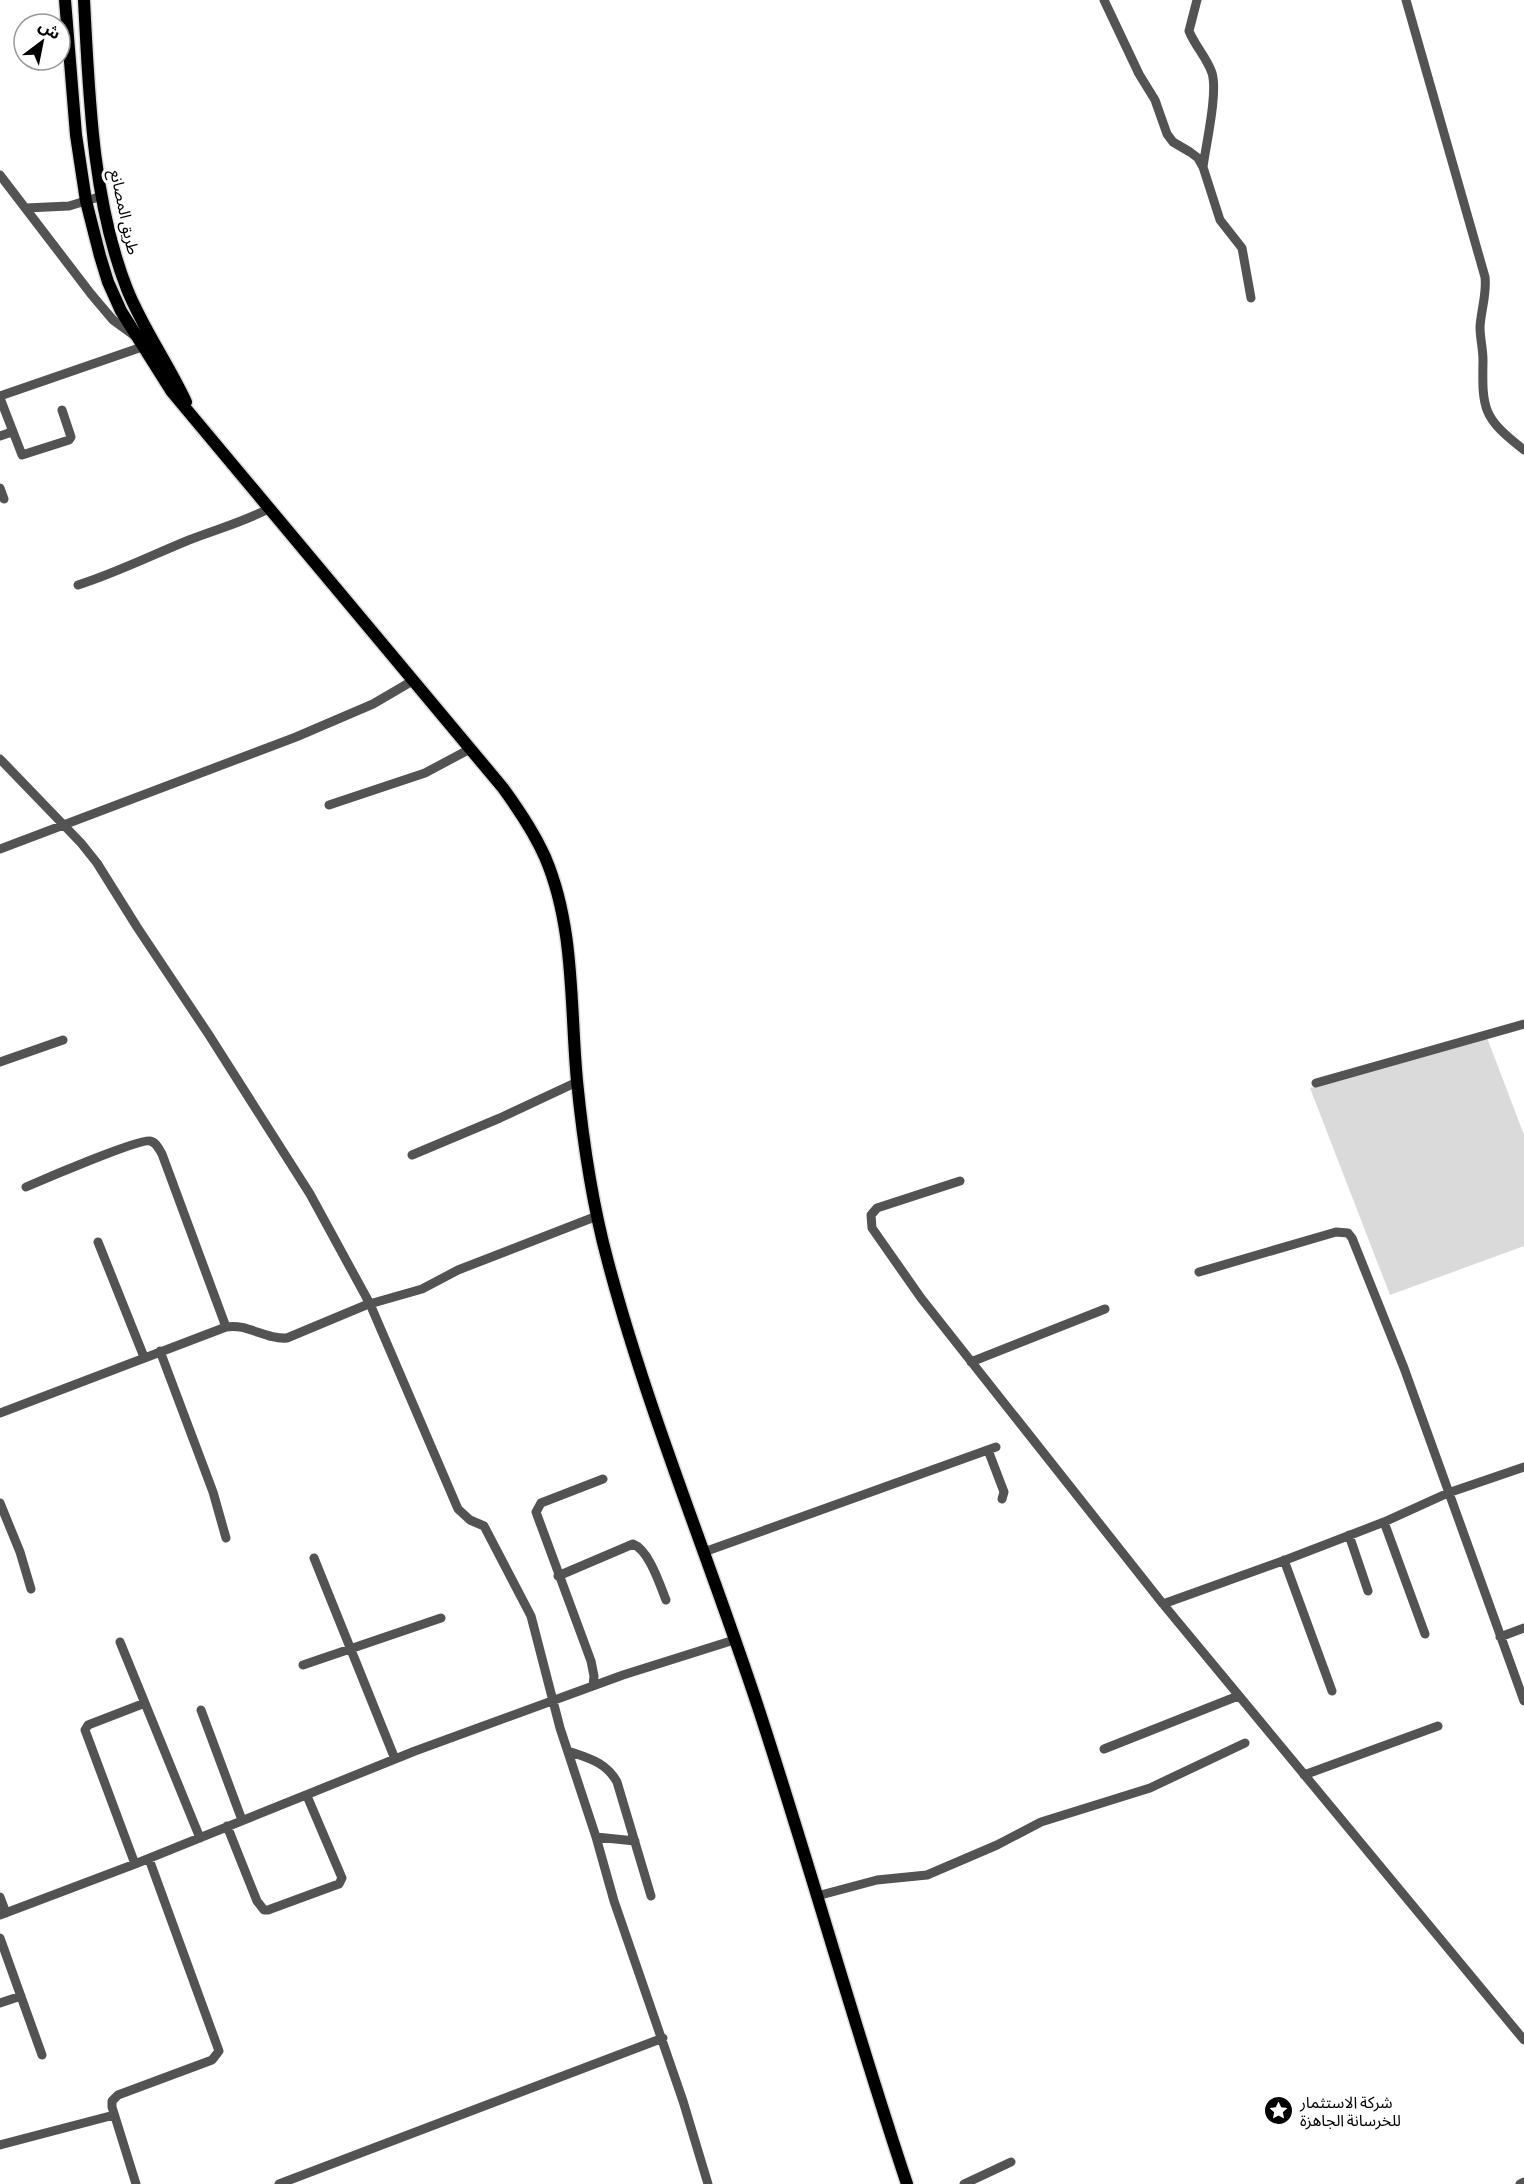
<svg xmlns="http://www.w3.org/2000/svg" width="1524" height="2184" font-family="'Sofia Sans Condensed','Noto Sans Arabic',sans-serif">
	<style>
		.green { fill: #dadada }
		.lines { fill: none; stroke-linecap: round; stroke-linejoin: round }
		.major-casing { stroke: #dbdbdb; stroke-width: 15 }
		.minor { stroke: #535353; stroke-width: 9 }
		.major { stroke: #000; stroke-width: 12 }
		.labels { text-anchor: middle; stroke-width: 6; stroke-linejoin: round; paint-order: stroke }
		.street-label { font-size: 16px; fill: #000; stroke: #fff }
		.poi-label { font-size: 16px; fill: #000; stroke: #fff; text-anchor: start }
	</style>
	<rect width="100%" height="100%" fill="#fff"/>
	<!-- green -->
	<path class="green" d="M 1486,1035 L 1524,1135 L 1524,1246 L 1390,1295 L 1310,1088 Z"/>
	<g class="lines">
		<defs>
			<path id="major" d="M 65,0 L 76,135 L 86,201 L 100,256 L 108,282 L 121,311 L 172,392 L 503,788 C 519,810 534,832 545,857 C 575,927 570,1006 577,1081 C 583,1142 592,1203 608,1262 C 648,1413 709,1558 758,1707 C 810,1865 854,2026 907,2184
				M 84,0 C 89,94 92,200 127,289 C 143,329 168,363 186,402"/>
		</defs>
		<!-- major casing -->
		<use href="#major" class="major-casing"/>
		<!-- minor -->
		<path class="minor" d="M 1104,0 L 1139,74 L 1155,100 L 1167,134 L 1173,142 L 1190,152 L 1198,158 L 1203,167 L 1220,220 L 1242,248 L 1251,298
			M 1197,0 L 1189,31 C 1195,46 1207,58 1212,73 C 1218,93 1206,144 1203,167
			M 1406,0 L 1485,277 C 1487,294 1481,310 1480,327 C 1480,338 1483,349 1483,360 C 1482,410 1483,418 1524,450
			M 0,175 L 91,294 L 113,320 L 135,336
			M 26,208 L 69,206 L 102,196
			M 0,396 L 142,347
			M 0,398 L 12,429 L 9,433 L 0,436
			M 12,429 L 22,455 L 69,440 L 71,437 L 62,410
			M 0,488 L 4,499
			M 78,585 C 116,573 152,555 189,540 C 217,529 244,522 270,508
			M 0,759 L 81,843 L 97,863 L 137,927 L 209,1035 L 310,1194 L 370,1304 L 458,1509 L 470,1520 L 484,1526 L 531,1616 L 560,1728 L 596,1837 L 614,1901 L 683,2101 L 708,2184
			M 329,805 L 425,773 L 470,749
			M 0,849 L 296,737 L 373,704 L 414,680
			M 0,1062 L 63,1040
			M 1316,1083 L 1524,1024
			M 412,1155 L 500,1118 L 577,1082
			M 960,1181 L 877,1208 L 871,1215 L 872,1228 L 921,1298 L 1163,1604 L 1524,2040
			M 26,1187 C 42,1180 140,1138 150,1141 C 156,1142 159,1149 162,1154 L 226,1327
			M 98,1242 L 144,1357
			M 1199,1272 L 1336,1232 L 1348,1233 L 1352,1238 L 1404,1368 L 1524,1701
			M 160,1351 L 213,1492 L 226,1538
			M 971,1362 L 1105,1309
			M 0,1413 L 226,1327 C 247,1323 266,1340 287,1338 L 366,1305 L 422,1289 L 458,1270 L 597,1216
			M 988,1450 L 1004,1492 L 1002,1499
			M 0,1503 L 20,1552 L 31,1589
			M 1384,1522 L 1425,1634
			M 1349,1535 L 1368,1591
			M 704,1552 L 996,1447
			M 314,1558 L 395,1759
			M 1284,1560 L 1332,1691
			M 558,1576 L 633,1544 C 649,1550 660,1585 666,1600
			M 1163,1604 L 1288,1559 L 1384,1522 L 1448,1493 L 1524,1467
			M 1500,1637 L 1524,1628
			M 120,1642 L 200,1838
			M 303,1665 L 441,1618
			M 593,1686 L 594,1676 L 591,1661 L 536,1512 L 541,1503 L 603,1479
			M 201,1710 L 242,1820
			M 1104,1749 L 1238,1696
			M 568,1751 C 588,1758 606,1762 617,1782 L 651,1896
			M 1304,1775 L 1438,1726
			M 227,1826 L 257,1901 L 264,1910 L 268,1910 L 336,1885 L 339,1884 L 342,1878 L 307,1796
			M 596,1837 L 635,1841
			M 135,1864 L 85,1730 L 88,1725 L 145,1703
			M 817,1896 L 877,1880 L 927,1875 L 997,1845 L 1041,1822 L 1150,1788 L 1245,1743
			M 0,1897 L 6,1913
			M 0,1915 L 135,1864 L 415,1751 L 623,1675 L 734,1640
			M 0,1938 L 42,2055
			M 0,2003 L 21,1996
			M 0,2145 L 114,2115
			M 136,2184 L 112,2107 L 112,2101 L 118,2095 L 212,2060 L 219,2051 L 149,1859
			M 279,2184 L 663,2038
			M 964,2184 L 1011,2162
			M 1520,2184 L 1524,2182"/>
		<!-- major -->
		<use href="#major" class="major"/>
	</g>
	<!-- icons -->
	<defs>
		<symbol id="sight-disc" viewBox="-11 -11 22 22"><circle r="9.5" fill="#000" stroke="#fff"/><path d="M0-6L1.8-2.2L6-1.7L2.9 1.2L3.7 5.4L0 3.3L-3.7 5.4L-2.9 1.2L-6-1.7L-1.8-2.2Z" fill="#fff"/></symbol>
	</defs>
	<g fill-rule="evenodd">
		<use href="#sight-disc" x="1262" y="2094" width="33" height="33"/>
	</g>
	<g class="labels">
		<!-- street labels -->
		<g class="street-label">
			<text transform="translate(125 212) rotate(78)" y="6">طريق المصانع</text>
		</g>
		<!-- poi labels -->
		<g class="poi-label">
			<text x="1300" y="2108">شركة الاستثمار<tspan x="1300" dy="18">للخرسانة الجاهزة</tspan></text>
		</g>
	</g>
	<!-- north arrow -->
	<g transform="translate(42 42) rotate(32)"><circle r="28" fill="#ffffff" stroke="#999999" stroke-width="1.5"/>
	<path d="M0-4.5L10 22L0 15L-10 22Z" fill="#000000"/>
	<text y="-9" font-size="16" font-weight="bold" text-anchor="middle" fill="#000000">ش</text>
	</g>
</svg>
